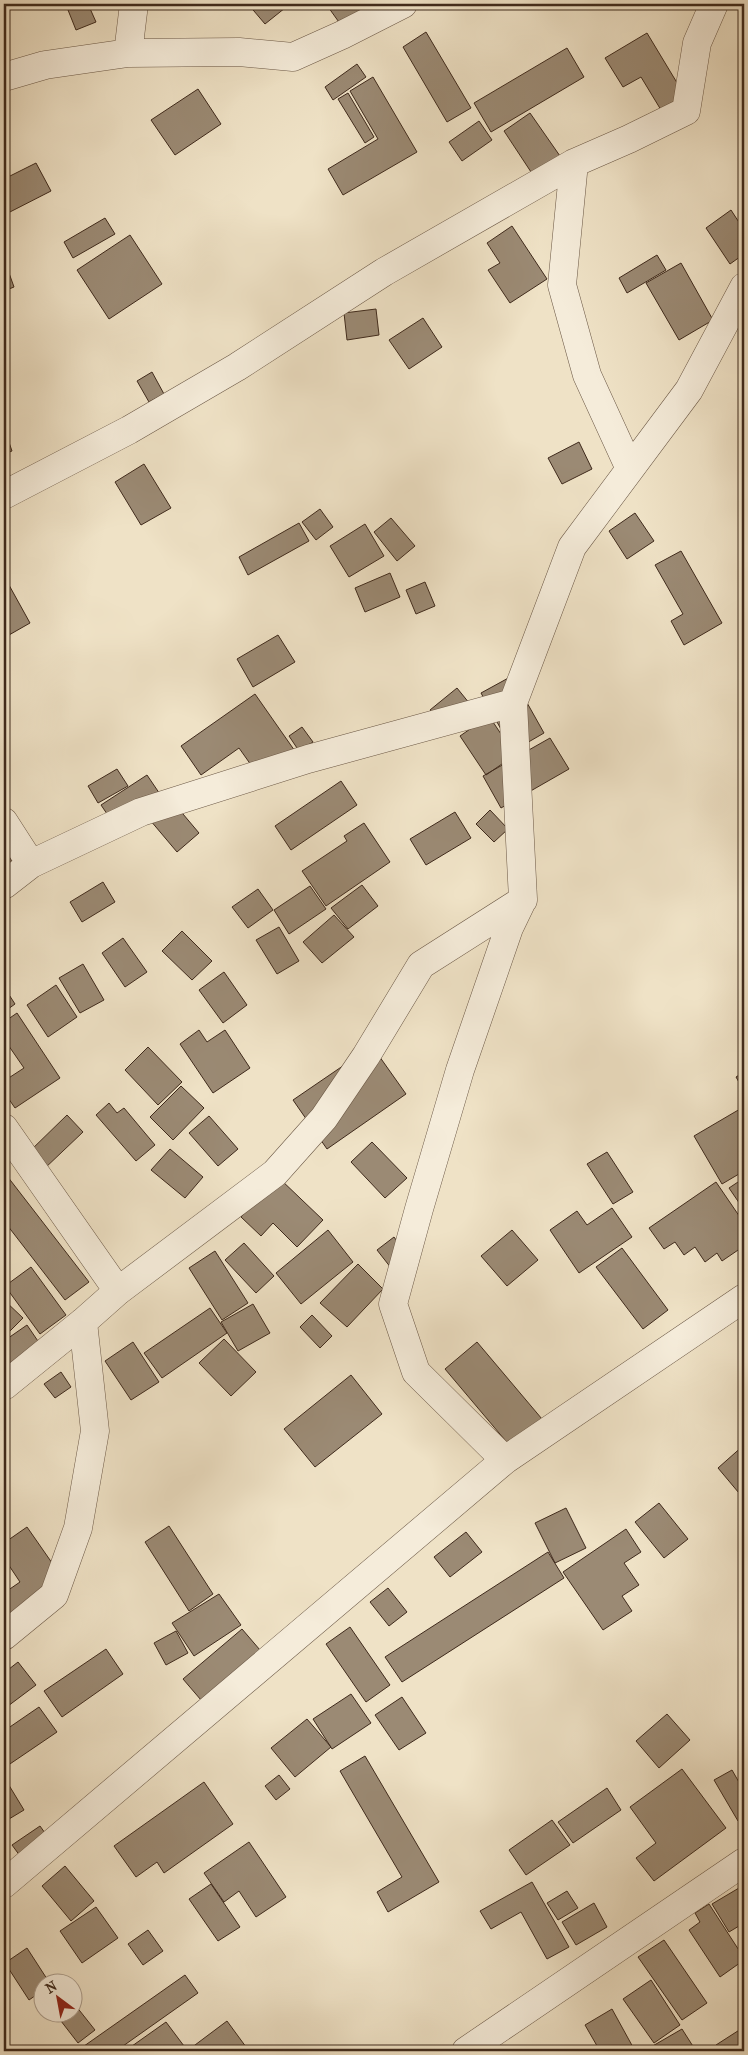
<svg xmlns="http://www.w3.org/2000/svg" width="748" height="2055" font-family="'IM FELL French Canon',serif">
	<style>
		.building { fill: #9b8a74; stroke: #3f2a1c }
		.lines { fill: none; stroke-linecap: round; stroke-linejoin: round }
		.minor-casing { stroke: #6b5846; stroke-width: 29 }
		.minor { stroke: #f5ecda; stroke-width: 28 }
	</style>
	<rect width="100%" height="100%" fill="#efe2c6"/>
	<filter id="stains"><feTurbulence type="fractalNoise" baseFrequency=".004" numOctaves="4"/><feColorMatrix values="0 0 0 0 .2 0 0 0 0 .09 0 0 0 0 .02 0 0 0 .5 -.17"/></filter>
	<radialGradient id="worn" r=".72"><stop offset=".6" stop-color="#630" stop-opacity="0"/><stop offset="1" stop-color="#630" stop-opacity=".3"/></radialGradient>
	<!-- building -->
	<path class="building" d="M 82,4 L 88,4 L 96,22 L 76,30 L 68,10 Z
		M 248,4 L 290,4 L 265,24 Z
		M 326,4 L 357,4 L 362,11 L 341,25 Z
		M 426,32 L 471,108 L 447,122 L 403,47 Z
		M 647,33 L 685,96 L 661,110 L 641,77 L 623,87 L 605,58 Z
		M 567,48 L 584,77 L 491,132 L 474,103 Z
		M 357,64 L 366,77 L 333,100 L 325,87 Z
		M 373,77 L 417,152 L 343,195 L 328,169 L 378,139 L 350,91 Z
		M 198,89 L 221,124 L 175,155 L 151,120 Z
		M 348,93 L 374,137 L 365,143 L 338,99 Z
		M 530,113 L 560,156 L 533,175 L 504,131 Z
		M 479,121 L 492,140 L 462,161 L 449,142 Z
		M 36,163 L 51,191 L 4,215 L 4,179 Z
		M 731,210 L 744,230 L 744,254 L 730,264 L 706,228 Z
		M 105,218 L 115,234 L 73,258 L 64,242 Z
		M 512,226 L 547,279 L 510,303 L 488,270 L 500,263 L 487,243 Z
		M 130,235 L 162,284 L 109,319 L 77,270 Z
		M 657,255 L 666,270 L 627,293 L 619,278 Z
		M 4,259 L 14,287 L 4,291 Z
		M 681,263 L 713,320 L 679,340 L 646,283 Z
		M 376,309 L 379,335 L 347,340 L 344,313 Z
		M 423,318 L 442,347 L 409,369 L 389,340 Z
		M 152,372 L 164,394 L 149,402 L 137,381 Z
		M 4,428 L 12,451 L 4,454 Z
		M 579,442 L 592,469 L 562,484 L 548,458 Z
		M 144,464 L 171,508 L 141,525 L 115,482 Z
		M 320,509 L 333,527 L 316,540 L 302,522 Z
		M 635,513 L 654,541 L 627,559 L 609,531 Z
		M 391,518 L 415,546 L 397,561 L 374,532 Z
		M 299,523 L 309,541 L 248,575 L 239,557 Z
		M 365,524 L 384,556 L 349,577 L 330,546 Z
		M 681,551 L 722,623 L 684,645 L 671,621 L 683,614 L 655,565 Z
		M 390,573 L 400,597 L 365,612 L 355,588 Z
		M 4,576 L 30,623 L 9,635 L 4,626 Z
		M 425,582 L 435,606 L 416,614 L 406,590 Z
		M 278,635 L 295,662 L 253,687 L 237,659 Z
		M 512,676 L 544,733 L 513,751 L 481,693 Z
		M 457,688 L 474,709 L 447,731 L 430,710 Z
		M 255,694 L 297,754 L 261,779 L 239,748 L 201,775 L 181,746 Z
		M 489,716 L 515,755 L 486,775 L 460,736 Z
		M 302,727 L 313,742 L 299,751 L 289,736 Z
		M 550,738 L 569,769 L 501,808 L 483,776 Z
		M 117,769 L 128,786 L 98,803 L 88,786 Z
		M 147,775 L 166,803 L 120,833 L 101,805 Z
		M 341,781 L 357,805 L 291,850 L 275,826 Z
		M 172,801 L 199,833 L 177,852 L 150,820 Z
		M 490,810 L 508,829 L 494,842 L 476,824 Z
		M 455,812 L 471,838 L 426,865 L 410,839 Z
		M 364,823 L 390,862 L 326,906 L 302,871 L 347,841 L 344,836 Z
		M 4,849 L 17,868 L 4,877 Z
		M 103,882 L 115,902 L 82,922 L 70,902 Z
		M 362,885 L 378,906 L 348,929 L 331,908 Z
		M 310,886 L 326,909 L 289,934 L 274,910 Z
		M 258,889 L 273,910 L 248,928 L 232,907 Z
		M 334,915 L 354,937 L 322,963 L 303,942 Z
		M 279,927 L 299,961 L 277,974 L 256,940 Z
		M 182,931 L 212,961 L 192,980 L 162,951 Z
		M 123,938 L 147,972 L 125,987 L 102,953 Z
		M 83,964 L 104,1000 L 80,1013 L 59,978 Z
		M 224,972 L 247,1005 L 223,1023 L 199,990 Z
		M 56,985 L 77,1017 L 48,1037 L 27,1005 Z
		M 4,987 L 15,1004 L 4,1012 Z
		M 17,1013 L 60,1078 L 15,1108 L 4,1092 L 4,1081 L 24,1068 L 4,1039 L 4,1022 Z
		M 199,1030 L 207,1042 L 225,1030 L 250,1068 L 213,1093 L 180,1044 Z
		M 372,1046 L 406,1094 L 327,1149 L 293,1100 Z
		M 148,1047 L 182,1082 L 158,1105 L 125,1070 Z
		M 744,1072 L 744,1091 L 736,1077 Z
		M 181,1086 L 204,1108 L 173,1140 L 150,1117 Z
		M 109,1103 L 117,1113 L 124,1108 L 155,1145 L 136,1161 L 96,1115 Z
		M 740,1109 L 744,1116 L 744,1171 L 722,1184 L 694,1136 Z
		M 67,1115 L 83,1132 L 43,1170 L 28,1153 Z
		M 209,1116 L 238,1149 L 218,1166 L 189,1133 Z
		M 372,1142 L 407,1178 L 385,1198 L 351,1162 Z
		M 170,1149 L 203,1177 L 185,1198 L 151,1170 Z
		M 607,1152 L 633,1192 L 613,1204 L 587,1164 Z
		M 4,1172 L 89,1282 L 65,1300 L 4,1221 Z
		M 279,1178 L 323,1220 L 297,1247 L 273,1223 L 261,1236 L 241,1217 Z
		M 744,1178 L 744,1210 L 729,1188 Z
		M 716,1182 L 744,1223 L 744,1246 L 722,1261 L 717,1253 L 705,1262 L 695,1247 L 684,1255 L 675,1242 L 664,1249 L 649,1228 Z
		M 612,1208 L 632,1237 L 579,1273 L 550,1230 L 577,1211 L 587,1225 Z
		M 328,1230 L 353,1262 L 301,1304 L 276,1273 Z
		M 512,1230 L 538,1260 L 507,1286 L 481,1256 Z
		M 394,1237 L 411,1261 L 395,1273 L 377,1250 Z
		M 244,1243 L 274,1276 L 256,1293 L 225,1260 Z
		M 622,1248 L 668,1310 L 643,1329 L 596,1267 Z
		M 215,1251 L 248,1303 L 222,1320 L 189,1268 Z
		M 358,1264 L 383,1289 L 347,1327 L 320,1303 Z
		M 31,1267 L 66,1315 L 40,1334 L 5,1286 Z
		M 4,1300 L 23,1318 L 4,1337 Z
		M 253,1304 L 270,1333 L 238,1351 L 221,1322 Z
		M 210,1308 L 227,1333 L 162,1378 L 144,1353 Z
		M 312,1315 L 332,1336 L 320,1348 L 300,1327 Z
		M 27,1325 L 42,1347 L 9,1369 L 4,1362 L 4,1341 Z
		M 224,1339 L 256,1372 L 231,1396 L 199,1363 Z
		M 133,1342 L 159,1382 L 131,1400 L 105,1361 Z
		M 477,1342 L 542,1419 L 510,1446 L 445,1369 Z
		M 61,1372 L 71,1387 L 55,1398 L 44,1384 Z
		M 351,1375 L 382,1414 L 315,1467 L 284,1429 Z
		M 744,1445 L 744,1499 L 718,1468 Z
		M 659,1503 L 688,1539 L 664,1558 L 635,1522 Z
		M 566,1508 L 586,1548 L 555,1563 L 535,1523 Z
		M 169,1526 L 213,1594 L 189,1611 L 145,1542 Z
		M 27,1527 L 66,1583 L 4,1626 L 4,1593 L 20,1582 L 4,1558 L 4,1543 Z
		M 626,1529 L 641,1552 L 624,1563 L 639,1585 L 622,1596 L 632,1611 L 603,1630 L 563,1572 Z
		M 466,1532 L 482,1552 L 450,1577 L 434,1557 Z
		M 548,1552 L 564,1578 L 402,1682 L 385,1657 Z
		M 388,1588 L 407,1612 L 389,1626 L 370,1602 Z
		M 219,1594 L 241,1625 L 194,1656 L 172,1623 Z
		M 350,1627 L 390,1685 L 366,1702 L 326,1644 Z
		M 242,1629 L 266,1657 L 207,1707 L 183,1679 Z
		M 176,1631 L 188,1653 L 166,1665 L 154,1643 Z
		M 106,1649 L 123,1674 L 62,1717 L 44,1691 Z
		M 18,1662 L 36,1685 L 4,1709 L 4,1673 Z
		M 351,1694 L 371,1723 L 332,1749 L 313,1719 Z
		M 402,1697 L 426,1733 L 399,1750 L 375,1715 Z
		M 39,1707 L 57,1732 L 4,1768 L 4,1731 Z
		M 667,1714 L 690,1740 L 659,1768 L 636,1741 Z
		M 307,1719 L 331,1747 L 295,1777 L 271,1748 Z
		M 365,1756 L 439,1882 L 388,1912 L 377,1892 L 402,1877 L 340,1771 Z
		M 682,1769 L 726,1828 L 654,1881 L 636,1858 L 656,1843 L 630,1807 Z
		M 732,1770 L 744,1791 L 744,1817 L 738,1821 L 714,1780 Z
		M 279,1775 L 290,1789 L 276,1800 L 265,1786 Z
		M 7,1782 L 24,1810 L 4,1822 L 4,1784 Z
		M 204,1782 L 233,1824 L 164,1873 L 157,1862 L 136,1877 L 114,1846 Z
		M 607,1788 L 621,1810 L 573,1843 L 558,1822 Z
		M 552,1820 L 570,1845 L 526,1875 L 509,1850 Z
		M 40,1826 L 50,1840 L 23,1860 L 12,1845 Z
		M 249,1842 L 286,1897 L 256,1917 L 239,1891 L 224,1902 L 204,1873 Z
		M 65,1866 L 94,1901 L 71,1921 L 42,1886 Z
		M 532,1882 L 569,1947 L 547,1959 L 521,1912 L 491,1929 L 480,1911 Z
		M 211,1884 L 240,1927 L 218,1941 L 189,1899 Z
		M 744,1885 L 744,1923 L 729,1932 L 712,1904 Z
		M 567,1891 L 578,1908 L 558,1920 L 547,1903 Z
		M 594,1903 L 607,1927 L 576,1945 L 562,1922 Z
		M 709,1904 L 744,1958 L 744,1960 L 720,1977 L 689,1930 L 700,1922 L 695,1913 Z
		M 96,1907 L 118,1938 L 82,1963 L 60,1931 Z
		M 148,1930 L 163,1951 L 143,1965 L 128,1944 Z
		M 664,1940 L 707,2003 L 682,2020 L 638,1957 Z
		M 27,1948 L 49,1982 L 42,1982 L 42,1991 L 29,2000 L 5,1963 Z
		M 185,1975 L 198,1993 L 116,2051 L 77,2051 Z
		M 651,1980 L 680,2025 L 654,2043 L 623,1999 Z
		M 72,2001 L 95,2030 L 78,2043 L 54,2012 L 72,2012 Z
		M 612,2009 L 634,2049 L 630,2051 L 600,2051 L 585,2025 Z
		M 227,2021 L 249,2051 L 187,2051 Z
		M 166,2022 L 187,2050 L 125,2051 Z
		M 744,2027 L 744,2051 L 719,2051 L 716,2045 Z
		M 682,2029 L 696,2051 L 644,2051 Z"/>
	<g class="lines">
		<defs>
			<path id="minor" d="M 128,53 L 134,4
				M 4,77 L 45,65 L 128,53 L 239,52 L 293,57 L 342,35 L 403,4
				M 574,163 L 562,285 L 587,375 L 630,469
				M 4,495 L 129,430 L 237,367 L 384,272 L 574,163 L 629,139 L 686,111 L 697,43 L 714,4
				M 4,822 L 31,864
				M 4,885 L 31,864 L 141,812 L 308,759 L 513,703
				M 4,1128 L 118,1291
				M 4,1386 L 83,1322 L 118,1291 L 275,1173 L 324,1118 L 366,1056 L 421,965 L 523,900
				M 505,1460 L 416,1372 L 393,1304 L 419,1209 L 460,1070 L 509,928 L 523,899 L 513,703 L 572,547 L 689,390 L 744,287
				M 4,1636 L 54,1595 L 78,1528 L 95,1431 L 83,1322
				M 4,1884 L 505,1460 L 744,1298
				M 466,2051 L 744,1862"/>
		</defs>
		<!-- minor casing -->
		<use href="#minor" class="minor-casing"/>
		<!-- minor -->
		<use href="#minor" class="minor"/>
	</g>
	<!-- margin -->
	<rect width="748" height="2055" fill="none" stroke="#efe2c6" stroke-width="20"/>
	<rect x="5" y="5" width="738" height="2045" fill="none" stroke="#3f2a1c" stroke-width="2.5"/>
	<rect x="10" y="10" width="728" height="2035" fill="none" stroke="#3f2a1c"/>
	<!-- north arrow -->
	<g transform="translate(58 1998) rotate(328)"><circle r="24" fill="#f5ecda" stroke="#ac9e8e"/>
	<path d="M0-4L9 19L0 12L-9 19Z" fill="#8f2418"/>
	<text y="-8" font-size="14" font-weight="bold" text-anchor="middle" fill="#3f2a1c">N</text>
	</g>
	<rect width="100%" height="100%" filter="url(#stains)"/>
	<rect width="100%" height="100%" fill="url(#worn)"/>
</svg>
